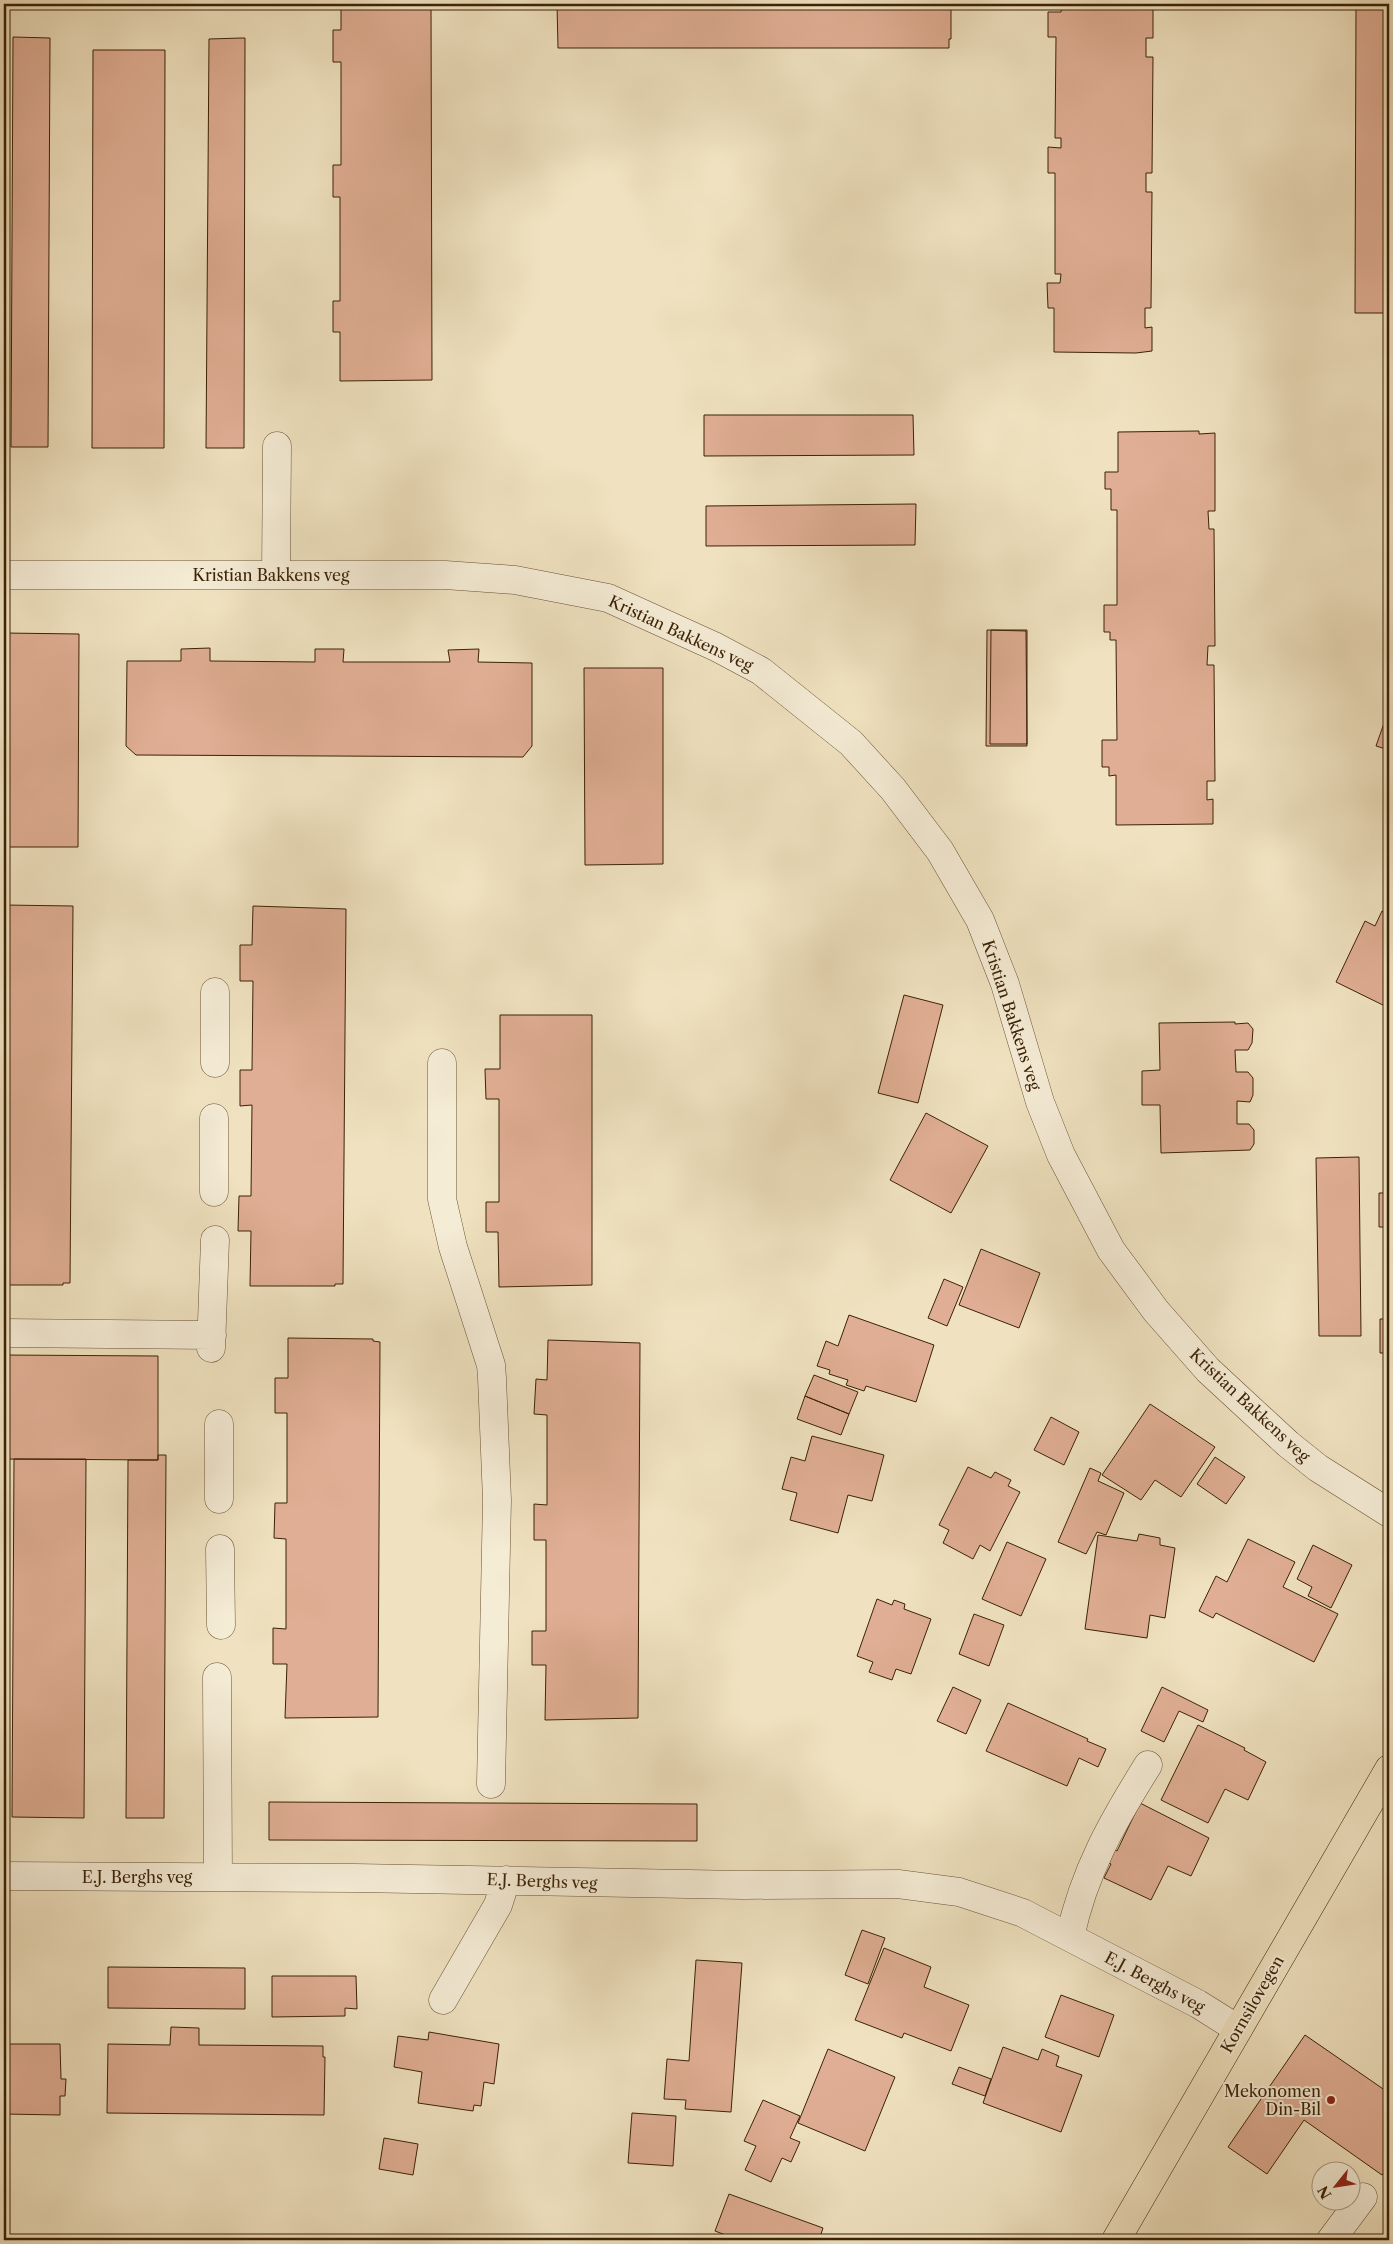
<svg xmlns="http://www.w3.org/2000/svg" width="1393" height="2244" font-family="'Libre Caslon Text',serif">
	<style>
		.building { fill: #e0ae94; stroke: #3b2206 }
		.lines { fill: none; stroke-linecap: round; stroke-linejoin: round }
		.minor-casing { stroke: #685234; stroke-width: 29 }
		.major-casing { stroke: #3b2206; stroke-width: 29 }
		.minor { stroke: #f5ecd6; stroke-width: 28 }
		.major { stroke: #f0e2c0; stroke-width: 28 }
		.poi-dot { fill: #8f2418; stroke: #f5ecd6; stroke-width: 2 }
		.labels { text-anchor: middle; stroke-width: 4; stroke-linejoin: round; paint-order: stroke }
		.street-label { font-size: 16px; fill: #3b2206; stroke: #f5ecd6 }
		.poi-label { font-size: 16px; fill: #3b2206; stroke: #f5ecd6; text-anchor: end }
	</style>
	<rect width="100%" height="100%" fill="#f0e2c0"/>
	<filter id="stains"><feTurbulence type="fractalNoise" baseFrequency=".004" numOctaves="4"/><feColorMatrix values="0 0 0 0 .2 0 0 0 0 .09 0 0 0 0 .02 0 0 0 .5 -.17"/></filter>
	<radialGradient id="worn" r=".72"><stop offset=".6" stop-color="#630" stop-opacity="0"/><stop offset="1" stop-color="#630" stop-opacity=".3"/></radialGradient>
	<!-- building -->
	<path class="building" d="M 341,4 L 431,4 L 432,380 L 340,381 L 340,332 L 333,332 L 333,301 L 340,301 L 340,197 L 333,197 L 333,165 L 341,165 L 341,62 L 333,62 L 333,30 L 341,30 Z
		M 557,4 L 951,4 L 951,39 L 949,39 L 949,48 L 558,48 Z
		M 1062,4 L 1153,4 L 1153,38 L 1146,38 L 1146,57 L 1153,57 L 1152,173 L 1146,173 L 1146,192 L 1152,192 L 1151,308 L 1145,308 L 1145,328 L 1152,327 L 1152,351 L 1136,353 L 1054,352 L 1054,308 L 1048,308 L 1047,283 L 1060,283 L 1061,274 L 1055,274 L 1055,173 L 1048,173 L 1048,147 L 1061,148 L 1061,138 L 1055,138 L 1056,37 L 1048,37 L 1048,12 L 1061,12 Z
		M 1356,4 L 1389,4 L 1389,313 L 1355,313 Z
		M 13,37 L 50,38 L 48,447 L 11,447 Z
		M 242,38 L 245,38 L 244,448 L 206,448 L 209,39 Z
		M 93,50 L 165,50 L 164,448 L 92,448 Z
		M 704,415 L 913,415 L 914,455 L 704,456 Z
		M 1199,431 L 1199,434 L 1215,433 L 1215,511 L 1208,511 L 1209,529 L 1214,529 L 1215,646 L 1208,646 L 1207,665 L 1214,665 L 1215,781 L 1207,781 L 1207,800 L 1213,799 L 1213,824 L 1116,825 L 1116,775 L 1109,776 L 1109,767 L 1102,767 L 1102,740 L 1117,740 L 1116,640 L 1110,640 L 1110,632 L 1104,632 L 1104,605 L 1117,605 L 1117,510 L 1111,510 L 1111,489 L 1105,489 L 1105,472 L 1118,472 L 1118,432 Z
		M 916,504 L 915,545 L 706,546 L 706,506 Z
		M 987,630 L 1026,631 L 1027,746 L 986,746 Z
		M 991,630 L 1027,630 L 1027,744 L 990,744 Z
		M 4,633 L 79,634 L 78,847 L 4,847 Z
		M 210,648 L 210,661 L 315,662 L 315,649 L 344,649 L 343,662 L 450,662 L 448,650 L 479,649 L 478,662 L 532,663 L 532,746 L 523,757 L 136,755 L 126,746 L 127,661 L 181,661 L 181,649 Z
		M 584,668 L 663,668 L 663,864 L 585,865 Z
		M 1389,709 L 1389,750 L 1376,746 Z
		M 4,905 L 73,906 L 70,1283 L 63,1283 L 63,1285 L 4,1285 Z
		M 253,906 L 346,909 L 343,1284 L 335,1284 L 335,1286 L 250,1286 L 251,1231 L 238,1231 L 239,1196 L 251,1196 L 252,1105 L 240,1106 L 240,1070 L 252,1070 L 253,981 L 240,981 L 240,945 L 252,945 Z
		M 1382,911 L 1389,914 L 1389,1008 L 1336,982 L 1365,921 L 1375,926 Z
		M 904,995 L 943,1005 L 918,1103 L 878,1093 Z
		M 500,1015 L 592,1015 L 592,1285 L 499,1287 L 498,1232 L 486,1232 L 486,1202 L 499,1202 L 499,1099 L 486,1099 L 485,1069 L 500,1069 Z
		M 1235,1022 L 1235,1024 L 1248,1023 L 1253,1029 L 1252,1043 L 1248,1050 L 1235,1050 L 1236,1072 L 1248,1072 L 1253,1078 L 1253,1095 L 1250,1102 L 1237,1101 L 1237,1124 L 1249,1124 L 1254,1130 L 1254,1144 L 1250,1150 L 1161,1153 L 1160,1105 L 1142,1105 L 1142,1071 L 1160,1070 L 1159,1023 Z
		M 926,1113 L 988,1146 L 951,1213 L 890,1180 Z
		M 1359,1157 L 1361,1336 L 1319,1336 L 1316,1158 Z
		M 1379,1193 L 1389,1193 L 1389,1227 L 1379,1227 Z
		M 981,1249 L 1040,1273 L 1019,1328 L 959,1305 Z
		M 944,1279 L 963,1287 L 947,1326 L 928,1318 Z
		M 849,1315 L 934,1345 L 916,1402 L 866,1386 L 864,1391 L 846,1385 L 848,1380 L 829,1374 L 830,1370 L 817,1366 L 826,1341 L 838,1346 Z
		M 1380,1319 L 1389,1319 L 1389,1353 L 1380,1353 Z
		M 288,1338 L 373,1339 L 373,1341 L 380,1342 L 378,1717 L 285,1718 L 287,1664 L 273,1664 L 273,1628 L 286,1629 L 286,1539 L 274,1538 L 275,1503 L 287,1503 L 287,1413 L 275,1413 L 275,1378 L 288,1378 Z
		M 548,1340 L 640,1343 L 638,1718 L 545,1720 L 546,1665 L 532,1665 L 532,1631 L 546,1631 L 546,1540 L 534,1540 L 534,1504 L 547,1505 L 547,1415 L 534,1414 L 536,1379 L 547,1380 Z
		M 4,1355 L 158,1356 L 158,1460 L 4,1459 Z
		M 814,1375 L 858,1392 L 849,1414 L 805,1396 Z
		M 805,1396 L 849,1414 L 841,1435 L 797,1419 Z
		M 1150,1404 L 1215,1447 L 1181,1497 L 1155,1480 L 1141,1500 L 1102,1475 Z
		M 1051,1417 L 1079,1432 L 1064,1465 L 1034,1450 Z
		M 812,1436 L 884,1455 L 872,1501 L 848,1495 L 838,1533 L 790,1520 L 797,1493 L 782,1489 L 791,1457 L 805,1461 Z
		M 158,1455 L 166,1455 L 164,1818 L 126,1818 L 128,1460 L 158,1460 Z
		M 1215,1457 L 1245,1477 L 1226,1504 L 1197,1484 Z
		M 14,1459 L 86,1459 L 84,1818 L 12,1817 Z
		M 968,1467 L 991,1478 L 995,1472 L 1011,1480 L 1008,1486 L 1020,1492 L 990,1551 L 980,1545 L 973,1559 L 943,1543 L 949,1530 L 939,1525 Z
		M 1090,1468 L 1101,1473 L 1098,1481 L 1124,1493 L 1106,1535 L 1097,1532 L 1086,1554 L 1058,1542 Z
		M 1139,1534 L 1160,1538 L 1160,1545 L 1175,1548 L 1165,1618 L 1150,1615 L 1147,1638 L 1085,1629 L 1098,1535 L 1137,1541 Z
		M 1248,1539 L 1295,1562 L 1283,1587 L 1338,1614 L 1314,1662 L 1216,1613 L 1213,1618 L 1199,1611 L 1216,1576 L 1227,1582 Z
		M 1007,1542 L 1046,1559 L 1021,1616 L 982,1599 Z
		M 1313,1545 L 1352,1565 L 1331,1608 L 1308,1596 L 1312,1587 L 1297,1579 Z
		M 877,1599 L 892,1605 L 894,1600 L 905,1604 L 904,1609 L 931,1619 L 911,1674 L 896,1669 L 892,1680 L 869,1672 L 873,1662 L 857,1656 Z
		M 974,1614 L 1004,1625 L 989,1666 L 959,1654 Z
		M 953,1687 L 981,1700 L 966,1734 L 937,1721 Z
		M 1162,1687 L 1208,1710 L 1203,1722 L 1179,1711 L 1164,1742 L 1141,1731 Z
		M 1008,1703 L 1088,1739 L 1087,1741 L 1106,1749 L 1098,1767 L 1079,1758 L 1067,1786 L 986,1751 Z
		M 1198,1725 L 1245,1748 L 1244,1750 L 1266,1762 L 1248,1800 L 1225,1789 L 1208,1823 L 1161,1800 Z
		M 269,1802 L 697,1804 L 697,1841 L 269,1840 Z
		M 1140,1803 L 1209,1838 L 1191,1876 L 1168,1866 L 1151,1900 L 1104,1878 L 1111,1864 L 1107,1862 L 1114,1849 L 1117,1851 Z
		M 862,1930 L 885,1938 L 868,1984 L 845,1975 Z
		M 884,1948 L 931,1967 L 924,1987 L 969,2005 L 951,2051 L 904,2033 L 902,2038 L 855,2020 Z
		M 696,1960 L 742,1963 L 731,2112 L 685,2109 L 686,2100 L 664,2099 L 667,2059 L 689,2061 Z
		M 108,1967 L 245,1968 L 245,2009 L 108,2008 Z
		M 272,1976 L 356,1976 L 357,2009 L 345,2008 L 345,2016 L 272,2017 Z
		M 1061,1995 L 1114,2015 L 1099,2057 L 1045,2037 Z
		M 171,2027 L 199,2028 L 199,2045 L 323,2046 L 323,2057 L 325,2057 L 324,2115 L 107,2113 L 108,2044 L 170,2045 Z
		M 429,2032 L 499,2044 L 494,2084 L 484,2082 L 481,2106 L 474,2105 L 473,2111 L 418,2103 L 422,2072 L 394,2067 L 398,2036 L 428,2040 Z
		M 1305,2035 L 1389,2093 L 1389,2165 L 1382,2175 L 1304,2120 L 1267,2174 L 1228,2147 Z
		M 4,2044 L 60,2044 L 61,2079 L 66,2079 L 65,2096 L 60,2096 L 60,2115 L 4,2114 Z
		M 1003,2047 L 1038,2060 L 1042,2049 L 1059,2056 L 1056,2066 L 1082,2075 L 1061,2132 L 983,2103 Z
		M 828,2049 L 895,2077 L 865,2151 L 798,2123 Z
		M 959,2067 L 991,2079 L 985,2096 L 952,2084 Z
		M 763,2100 L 800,2116 L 790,2138 L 800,2142 L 791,2162 L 782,2158 L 771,2182 L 745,2170 L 756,2146 L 744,2141 Z
		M 632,2113 L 676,2116 L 673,2166 L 628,2163 Z
		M 384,2138 L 418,2144 L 413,2175 L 379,2169 Z
		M 729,2194 L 823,2228 L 819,2240 L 739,2240 L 715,2231 Z"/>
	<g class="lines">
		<defs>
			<path id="minor" d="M 4,575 L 445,575 L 515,580 L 608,598 L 716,647 L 761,671 L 851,743 L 893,789 L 940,851 L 980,920 L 1005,984 L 1040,1102 L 1061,1155 L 1111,1250 L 1156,1311 L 1208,1370 L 1288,1444 L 1318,1468 L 1389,1513
				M 276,575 L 277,446
				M 215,992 L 215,1063
				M 442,1063 L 442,1199 L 453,1247 L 491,1365 L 492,1378 L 497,1500 L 491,1784
				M 214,1192 L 214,1118
				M 4,1333 L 212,1335
				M 211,1348 L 215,1240
				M 219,1424 L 219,1499
				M 220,1549 L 221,1625
				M 217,1677 L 218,1877
				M 4,1876 L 355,1878 L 743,1885 L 898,1884 L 959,1892 L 1023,1913 L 1198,2004 L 1238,2029
				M 1070,1937 C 1084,1871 1113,1821 1148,1765
				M 443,2000 L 498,1905 L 506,1880
				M 1331,2240 L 1363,2197"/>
			<path id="major" d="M 1116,2240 L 1389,1769"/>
		</defs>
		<!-- minor casing -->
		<use href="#minor" class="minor-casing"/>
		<!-- major casing -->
		<use href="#major" class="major-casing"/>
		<!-- minor -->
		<use href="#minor" class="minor"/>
		<!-- major -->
		<use href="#major" class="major"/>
	</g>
	<!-- markers -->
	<circle class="poi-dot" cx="1331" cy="2100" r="5"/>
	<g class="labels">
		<!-- street labels -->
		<g class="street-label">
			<text x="271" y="581">Kristian Bakkens veg</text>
			<text transform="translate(681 633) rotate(25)" y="6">Kristian Bakkens veg</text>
			<text transform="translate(1012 1015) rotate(72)" y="6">Kristian Bakkens veg</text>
			<text transform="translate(1250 1405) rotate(43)" y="6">Kristian Bakkens veg</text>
			<text x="137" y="1883">E.J. Berghs veg</text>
			<text transform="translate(542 1881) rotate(2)" y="6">E.J. Berghs veg</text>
			<text transform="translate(1155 1982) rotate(28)" y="6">E.J. Berghs veg</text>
			<text transform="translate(1252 2004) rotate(-60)" y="6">Kornsilovegen</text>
		</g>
		<!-- poi labels -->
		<g class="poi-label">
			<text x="1321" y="2097">Mekonomen<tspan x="1321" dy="18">Din-Bil</tspan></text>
		</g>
	</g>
	<!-- margin -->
	<rect width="1393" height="2244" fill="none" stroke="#f0e2c0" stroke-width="20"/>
	<rect x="5" y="5" width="1383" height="2234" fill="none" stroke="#3b2206" stroke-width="2.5"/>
	<rect x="10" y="10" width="1373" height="2224" fill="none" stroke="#3b2206"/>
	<!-- north arrow -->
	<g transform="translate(1336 2186) rotate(240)"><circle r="24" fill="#f5ecd6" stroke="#ab9b83"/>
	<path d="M0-4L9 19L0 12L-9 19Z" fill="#8f2418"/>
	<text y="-8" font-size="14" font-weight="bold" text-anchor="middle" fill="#3b2206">N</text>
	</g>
	<rect width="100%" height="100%" filter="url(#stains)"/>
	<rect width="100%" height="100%" fill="url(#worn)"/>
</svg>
